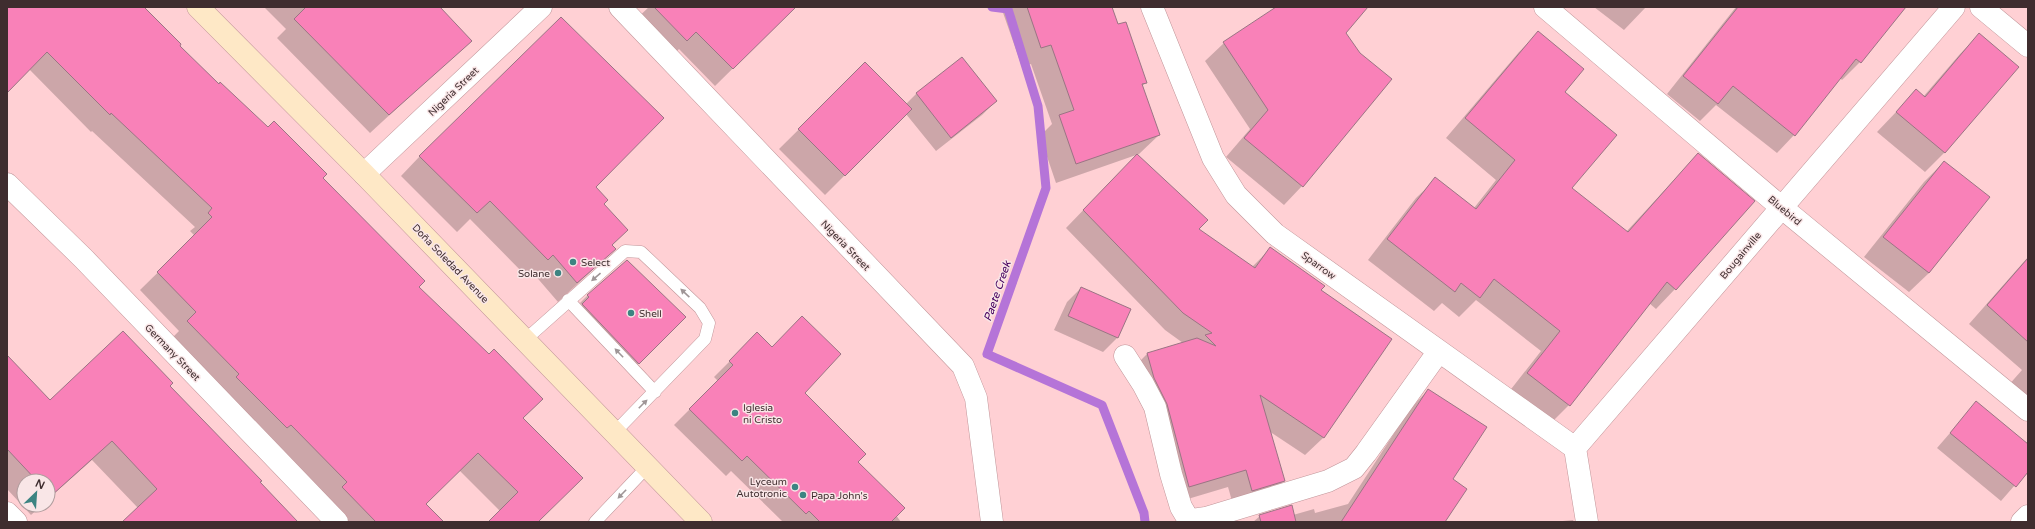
<svg xmlns="http://www.w3.org/2000/svg" width="2035" height="529" font-family="'Varela Round',sans-serif">
	<style>
		.shadow { fill: #0003 }
		.lines { fill: none; stroke-linecap: round; stroke-linejoin: round }
		.stream { stroke: #b574d8; stroke-width: 9 }
		.building { fill: #f981b8; stroke: #9b7484 }
		.lane-casing { stroke: #c19599; stroke-width: 13 }
		.street-casing { stroke: #c19599; stroke-width: 23 }
		.secondary-casing { stroke: #c19599; stroke-width: 23 }
		.lane { stroke: #fff; stroke-width: 12 }
		.street { stroke: #fff; stroke-width: 22 }
		.secondary { stroke: #fee8c6; stroke-width: 22 }
		.oneway { fill: #9f9697 }
		.poi-dot { fill: #3c8482; stroke: #f9e6e7; stroke-width: 1.5 }
		.labels { text-anchor: middle; stroke-width: 3; stroke-linejoin: round; paint-order: stroke }
		.street-label { font-size: 10px; fill: #3f2d2f; stroke: #f9e6e7 }
		.poi-label { font-size: 10px; fill: #3f2d2f; stroke: #f9e6e7; text-anchor: start }
		.water-label { font-size: 11px; font-style: italic; fill: #45005f; stroke: #f9e6e7 }
	</style>
	<rect width="100%" height="100%" fill="#ffd0d4"/>
	<!-- shadow -->
	<path class="shadow" d="M 7,7 L 143,7 L 178,46 L 321,178 L 418,287 L 489,356 L 522,418 L 537,522 L 489,522 L 500,511 L 459,470 L 425,504 L 443,522 L 340,522 L 170,340 L 179,331 L 140,290 L 195,236 L 190,231 L 195,227 L 92,131 L 91,132 L 29,69 L 7,92 Z
		M 264,7 L 439,7 L 470,41 L 370,133 L 277,38 L 286,29 Z
		M 649,7 L 771,7 L 783,19 L 715,86 L 679,49 L 670,58 L 634,21 Z
		M 1001,7 L 1111,7 L 1118,26 L 1146,83 L 1142,86 L 1159,135 L 1139,154 L 1056,183 L 1040,136 L 1052,124 L 1031,64 L 1022,67 Z
		M 1278,7 L 1367,7 L 1345,33 L 1302,186 L 1284,205 L 1226,157 L 1250,129 L 1205,61 L 1224,43 Z
		M 1594,7 L 1646,7 L 1624,30 Z
		M 1736,7 L 1905,7 L 1860,62 L 1842,80 L 1840,78 L 1794,135 L 1777,153 L 1716,105 L 1700,121 L 1667,94 Z
		M 1538,33 L 1563,92 L 1571,188 L 1626,232 L 1698,154 L 1675,289 L 1656,309 L 1649,303 L 1569,405 L 1549,425 L 1508,393 L 1541,351 L 1476,300 L 1459,317 L 1442,303 L 1434,311 L 1368,260 L 1416,198 L 1436,179 L 1474,208 L 1496,180 L 1446,138 L 1519,52 Z
		M 1979,35 L 2017,67 L 1944,153 L 1925,172 L 1877,132 L 1916,91 L 1923,97 L 1960,54 Z
		M 962,58 L 996,101 L 982,115 L 936,151 L 906,114 L 825,195 L 779,149 L 865,64 L 906,104 L 916,94 Z
		M 420,156 L 594,187 L 603,204 L 627,230 L 611,246 L 615,249 L 558,302 L 533,273 L 528,278 L 470,219 L 457,232 L 401,176 Z
		M 1944,162 L 1988,197 L 1929,273 L 1909,292 L 1864,257 L 1924,182 Z
		M 1119,173 L 1252,267 L 1271,248 L 1320,290 L 1391,339 L 1323,438 L 1305,455 L 1269,431 L 1284,481 L 1266,499 L 1234,508 L 1228,487 L 1171,504 L 1150,422 L 1137,396 L 1129,372 L 1147,354 L 1183,343 L 1165,330 L 1066,228 Z
		M 2028,257 L 2028,405 L 2007,387 L 2022,370 L 1969,324 Z
		M 1081,288 L 1118,337 L 1103,352 L 1054,330 L 1067,302 Z
		M 588,295 L 684,317 L 631,371 L 575,312 L 582,305 L 580,303 Z
		M 757,334 L 857,462 L 901,522 L 783,522 L 731,471 L 726,476 L 674,425 L 718,381 L 714,377 Z
		M 7,356 L 50,402 L 169,386 L 296,522 L 124,522 L 138,508 L 92,460 L 48,499 L 48,481 L 24,481 L 24,505 L 42,505 L 31,515 L 7,489 Z
		M 1428,390 L 1451,479 L 1444,522 L 1253,522 L 1260,516 L 1293,515 L 1314,509 L 1315,513 L 1348,504 L 1410,409 Z
		M 1976,403 L 2028,445 L 2028,470 L 2001,501 L 1937,448 Z
		M 1573,520 L 1574,522 L 1552,522 Z"/>
	<g class="lines">
		<!-- stream -->
		<path class="stream" d="M 992,7 L 1008,9 L 1038,106 L 1046,188 L 987,354 L 1102,405 L 1144,513 L 1145,522"/>
	</g>
	<!-- building -->
	<path class="building" d="M 7,7 L 144,7 L 181,44 L 180,46 L 219,84 L 220,82 L 268,127 L 274,121 L 327,174 L 323,178 L 425,281 L 419,287 L 489,354 L 494,349 L 543,399 L 523,418 L 583,478 L 538,522 L 488,522 L 518,492 L 478,453 L 426,504 L 444,522 L 376,522 L 342,487 L 347,482 L 291,425 L 287,428 L 236,377 L 239,374 L 187,321 L 196,312 L 157,272 L 212,217 L 208,213 L 212,208 L 111,113 L 110,115 L 47,52 L 7,93 Z
		M 306,7 L 440,7 L 472,41 L 389,115 L 294,19 Z
		M 654,7 L 796,7 L 733,69 L 696,32 L 687,41 Z
		M 1027,7 L 1112,7 L 1118,24 L 1126,22 L 1147,83 L 1142,84 L 1160,135 L 1076,164 L 1059,115 L 1074,110 L 1051,45 L 1041,48 Z
		M 1276,7 L 1368,7 L 1346,33 L 1360,53 L 1392,79 L 1303,187 L 1244,138 L 1268,110 L 1223,42 Z
		M 1738,7 L 1906,7 L 1861,63 L 1856,59 L 1795,136 L 1733,86 L 1718,104 L 1683,76 Z
		M 561,17 L 664,118 L 596,187 L 608,200 L 604,204 L 628,230 L 612,245 L 616,249 L 577,283 L 553,255 L 548,260 L 490,201 L 477,213 L 419,156 Z
		M 1538,31 L 1584,69 L 1565,92 L 1617,135 L 1572,188 L 1628,232 L 1698,153 L 1755,201 L 1676,290 L 1667,282 L 1570,406 L 1527,373 L 1560,331 L 1494,279 L 1480,298 L 1461,283 L 1455,292 L 1387,239 L 1435,177 L 1476,209 L 1515,160 L 1465,118 Z
		M 1979,33 L 2019,67 L 1945,153 L 1896,112 L 1916,89 L 1925,97 Z
		M 962,57 L 997,101 L 951,138 L 916,93 Z
		M 865,62 L 912,109 L 845,176 L 798,129 Z
		M 1137,154 L 1208,220 L 1199,229 L 1255,268 L 1270,247 L 1325,286 L 1321,290 L 1392,339 L 1324,438 L 1260,395 L 1285,481 L 1252,491 L 1246,470 L 1189,487 L 1167,404 L 1154,378 L 1147,353 L 1197,338 L 1216,346 L 1205,335 L 1212,333 L 1183,313 L 1083,210 Z
		M 1944,161 L 1990,197 L 1929,273 L 1883,237 Z
		M 2028,258 L 2028,342 L 1987,305 Z
		M 627,260 L 686,317 L 639,364 L 582,304 L 589,297 L 587,295 Z
		M 1081,287 L 1131,309 L 1118,338 L 1068,316 Z
		M 802,316 L 841,354 L 805,393 L 866,454 L 858,462 L 905,508 L 891,522 L 820,522 L 809,511 L 806,514 L 747,456 L 742,461 L 689,409 L 733,365 L 729,361 L 757,332 L 772,347 Z
		M 123,331 L 173,383 L 170,386 L 262,481 L 260,482 L 298,522 L 122,522 L 157,489 L 112,441 L 51,496 L 48,493 L 48,481 L 37,481 L 7,449 L 7,355 L 50,400 Z
		M 1428,389 L 1487,427 L 1453,479 L 1467,489 L 1445,522 L 1341,522 Z
		M 1976,401 L 2028,444 L 2028,472 L 2016,487 L 1950,433 Z
		M 1292,505 L 1296,522 L 1261,522 L 1259,515 Z"/>
	<g class="lines">
		<defs>
			<path id="lane" d="M 568,300 L 655,392
				M 525,340 L 625,251 L 641,252 L 700,308 L 709,323 L 705,339 L 615,432
				M 595,522 L 648,466"/>
			<path id="street" d="M 620,7 L 963,366 L 976,398 L 992,522
				M 1152,7 L 1213,158 L 1236,195 L 1275,234 L 1575,448
				M 1545,7 L 1781,207 L 2028,410
				M 1981,7 L 2028,46
				M 364,174 L 541,7
				M 7,184 L 84,259 L 337,522
				M 1125,356 L 1143,384 L 1155,407 L 1171,474 L 1181,507 L 1187,517 L 1192,520 L 1206,518 L 1328,481 L 1354,468 L 1366,453 L 1439,351
				M 7,513 L 16,522
				M 1587,522 L 1575,448 L 1954,7
				M 2022,522 L 2028,516"/>
			<path id="secondary" d="M 198,7 L 364,174 L 701,522"/>
		</defs>
		<!-- lane casing -->
		<use href="#lane" class="lane-casing"/>
		<!-- street casing -->
		<use href="#street" class="street-casing"/>
		<!-- secondary casing -->
		<use href="#secondary" class="secondary-casing"/>
		<!-- lane -->
		<use href="#lane" class="lane"/>
		<!-- street -->
		<use href="#street" class="street"/>
		<!-- secondary -->
		<use href="#secondary" class="secondary"/>
	</g>
	<!-- one-way arrows -->
	<defs><path id="oneway-solid" d="M-6-.8H1V-3.2L6.5 0L1 3.2V.8H-6Z"/></defs>
	<g class="oneway">
		<use href="#oneway-solid" transform="translate(596 277) rotate(139)"/>
		<use href="#oneway-solid" transform="translate(685 293) rotate(-137)"/>
		<use href="#oneway-solid" transform="translate(619 353) rotate(-134)"/>
		<use href="#oneway-solid" transform="translate(643 404) rotate(-45)"/>
		<use href="#oneway-solid" transform="translate(622 494) rotate(134)"/>
	</g>
	<!-- markers -->
	<g class="poi-dot">
		<circle cx="573" cy="262" r="4"/>
		<circle cx="558" cy="273" r="4"/>
		<circle cx="631" cy="313" r="4"/>
		<circle cx="735" cy="413" r="4"/>
		<circle cx="795" cy="487" r="4"/>
		<circle cx="803" cy="495" r="4"/>
	</g>
	<g class="labels">
		<!-- street labels -->
		<g class="street-label">
			<text transform="translate(453 91) rotate(-44)" y="4">Nigeria Street</text>
			<text transform="translate(1785 210) rotate(40)" y="4">Bluebird</text>
			<text transform="translate(846 245) rotate(46)" y="4">Nigeria Street</text>
			<text transform="translate(1740 255) rotate(-50)" y="4">Bougainville</text>
			<text transform="translate(451 263) rotate(46)" y="4">Doña Soledad Avenue</text>
			<text transform="translate(1319 265) rotate(36)" y="4">Sparrow</text>
			<text transform="translate(173 352) rotate(46)" y="4">Germany Street</text>
		</g>
		<!-- poi labels -->
		<g class="poi-label">
			<text x="581" y="266">Select</text>
			<text x="550" y="277" text-anchor="end">Solane</text>
			<text x="639" y="317">Shell</text>
			<text x="743" y="411">Iglesia<tspan x="743" dy="12">ni Cristo</tspan></text>
			<text x="787" y="485" text-anchor="end">Lyceum<tspan x="787" dy="12">Autotronic</tspan></text>
			<text x="811" y="499">Papa John's</text>
		</g>
		<!-- water labels -->
		<g class="water-label">
			<text transform="translate(997 291) rotate(-71)" y="4">Paete Creek</text>
		</g>
	</g>
	<!-- border -->
	<rect width="2035" height="529" fill="none" stroke="#3f2d2f" stroke-width="16"/>
	<!-- north arrow -->
	<g transform="translate(36 493) rotate(25)"><circle r="19" fill="#f9e6e7" stroke="#af9c9d"/>
	<path d="M0-3L7 15L0 10L-7 15Z" fill="#3c8482"/>
	<text y="-6" font-size="11" font-weight="bold" text-anchor="middle" fill="#3f2d2f">N</text>
	</g>
</svg>
